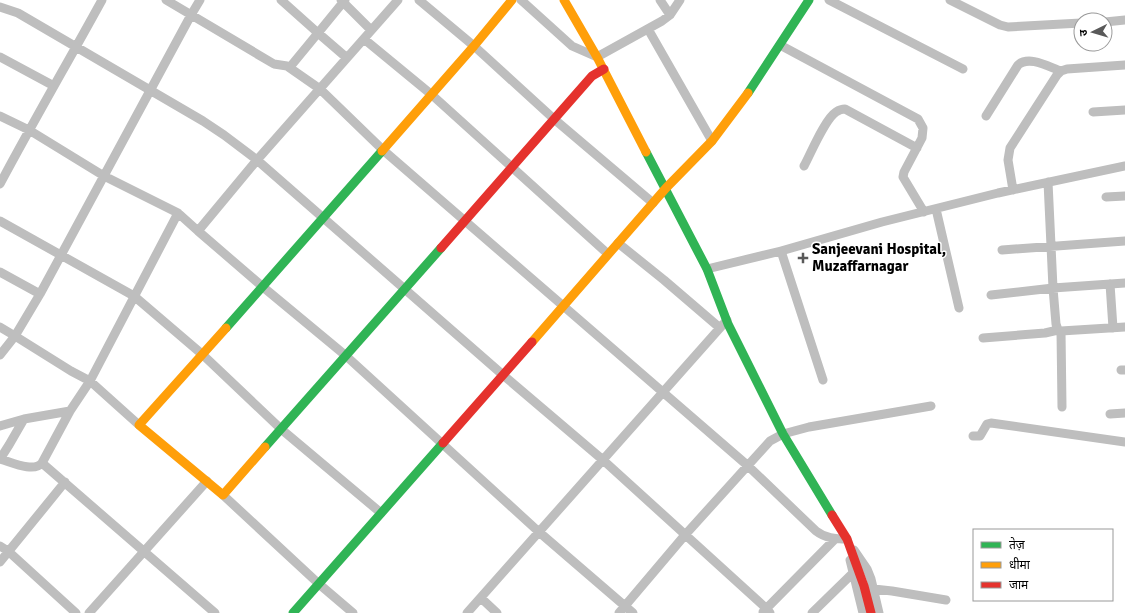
<svg xmlns="http://www.w3.org/2000/svg" width="1125" height="613" font-family="Signika,'Noto Sans Devanagari',sans-serif">
	<style>
		.lines { fill: none; stroke-linecap: round; stroke-linejoin: round }
		.street { stroke: #bebebe; stroke-width: 9 }
		.fast { stroke: #30b455; stroke-width: 9 }
		.slow { stroke: #ff9f0a; stroke-width: 9 }
		.jam { stroke: #e5322d; stroke-width: 9 }
		.poi-dot { fill: #595959; stroke: #fff; stroke-width: 1.5 }
		.labels { text-anchor: middle; stroke-width: 3; stroke-linejoin: round; paint-order: stroke }
		.poi-label { font-size: 15px; font-weight: bold; fill: #000; stroke: #fff; text-anchor: start }
	</style>
	<rect width="100%" height="100%" fill="#fff"/>
	<g class="lines">
		<!-- street -->
		<path class="street" d="M 166,0 L 274,64 L 287,66 L 320,89 L 383,150 L 747,465 L 816,531 C 825,538 835,539 847,539
			M 281,0 L 318,33 L 290,67
			M 341,0 L 371,30
			M 345,0 L 318,33 L 347,58
			M 398,0 L 257,160 L 198,231 L 263,287 L 345,355 L 539,532 L 633,613
			M 419,0 L 474,46 L 554,119 L 653,203
			M 521,0 L 572,46 L 597,57 L 662,21 L 670,15 L 680,0
			M 660,0 L 670,15
			M 829,0 L 963,69
			M 950,0 L 1000,25 L 1008,27 L 1081,23
			M 0,7 L 18,13 L 203,121 L 224,135 L 257,160 L 503,375 L 603,460 L 767,609 L 770,613
			M 1105,22 L 1125,20
			M 648,29 L 712,141
			M 364,39 L 432,95 L 608,254
			M 780,45 L 918,119 L 923,128 L 922,138 L 904,172 L 903,177 L 924,212
			M 0,57 L 54,86
			M 1093,112 L 1125,110
			M 0,116 L 29,130 L 104,176 L 178,213 L 198,231
			M 986,116 L 1018,65 C 1029,55 1049,67 1061,71
			M 804,166 C 811,153 825,119 836,112 C 839,110 841,109 845,109 L 917,148
			M 1048,182 L 1053,288 L 1056,324 L 1058,330 L 1061,331 L 1125,327
			M 0,184 C 33,122 68,62 102,0
			M 1013,190 L 1008,160 L 1010,148 L 1057,75 L 1061,71 L 1067,69 L 1125,65
			M 1106,197 L 1125,196
			M 936,209 L 959,308
			M 0,221 L 134,296 L 203,355 L 281,429 L 381,513
			M 618,243 L 664,280 L 720,328
			M 1002,250 L 1125,241
			M 781,251 L 823,380
			M 707,269 L 781,251 L 882,222 L 998,193 L 1125,166
			M 0,272 L 40,294 L 191,15 L 200,0
			M 1110,284 L 1113,328
			M 40,294 L 15,336 L 71,371 L 90,381 L 139,425
			M 991,295 L 1053,288 L 1125,283
			M 0,327 L 15,336 L 0,355
			M 1061,331 L 1062,407
			M 983,338 L 1045,333 L 1058,330
			M 1121,370 L 1125,370
			M 70,411 L 90,381 L 178,213
			M 1110,414 L 1125,413
			M 0,426 L 24,419 L 70,411 L 42,463 L 215,613
			M 973,436 L 980,436 L 987,424 L 991,423 L 1125,442
			M 0,459 L 9,445 L 24,419
			M 0,459 C 11,462 34,473 42,463
			M 223,495 L 319,584 L 353,613
			M 0,546 L 8,551 L 76,613
			M 854,550 L 867,569 L 871,579 L 879,613
			M 850,560 L 863,613
			M 0,562 L 65,482
			M 874,589 L 892,591 L 946,600
			M 481,598 L 497,613
			M 763,612 L 835,539
			M 89,613 L 207,481
			M 467,613 L 727,320
			M 619,613 L 685,535 L 770,441 L 783,434 L 809,427 L 931,406
			M 812,613 L 853,573"/>
		<!-- fast -->
		<path class="fast" d="M 748,93 L 809,0
			M 646,152 L 707,269 L 728,324 L 783,434 L 832,515
			M 226,328 L 382,151
			M 265,447 L 441,248
			M 293,613 L 443,443"/>
		<!-- slow -->
		<path class="slow" d="M 564,0 L 597,57 L 646,152
			M 382,151 L 474,46 L 512,0
			M 226,328 L 139,425 L 223,495 L 265,447
			M 532,342 L 666,188 L 712,141 L 748,93"/>
		<!-- jam -->
		<path class="jam" d="M 441,248 L 592,76 L 604,69
			M 443,443 L 532,342
			M 832,515 L 847,539 L 864,586 L 871,613"/>
	</g>
	<!-- markers -->
	<path class="poi-dot" d="M801 252h4v4h4v4h-4v4h-4v-4h-4v-4h4z"/>
	<g class="labels">
		<!-- poi labels -->
		<g class="poi-label">
			<text x="812" y="254">Sanjeevani Hospital,<tspan x="812" dy="17">Muzaffarnagar</tspan></text>
		</g>
	</g>
	<!-- legend -->
	<rect x="973" y="529" width="140" height="72" fill="#ffffff" stroke="#999999"/>
	<rect x="981" y="542" width="20" height="6" fill="#30b455" stroke="#999999"/>
	<text x="1009" y="549" font-size="12" fill="#000000">तेज़</text>
	<rect x="981" y="562" width="20" height="6" fill="#ff9f0a" stroke="#999999"/>
	<text x="1009" y="569" font-size="12" fill="#000000">धीमा</text>
	<rect x="981" y="582" width="20" height="6" fill="#e5322d" stroke="#999999"/>
	<text x="1009" y="589" font-size="12" fill="#000000">जाम</text>
	<!-- north arrow -->
	<g transform="translate(1093 32) rotate(265)"><circle r="19" fill="#ffffff" stroke="#999999"/>
	<path d="M0-3L7 15L0 10L-7 15Z" fill="#595959"/>
	<text y="-6" font-size="11" font-weight="bold" text-anchor="middle" fill="#000000">उ</text>
	</g>
</svg>
